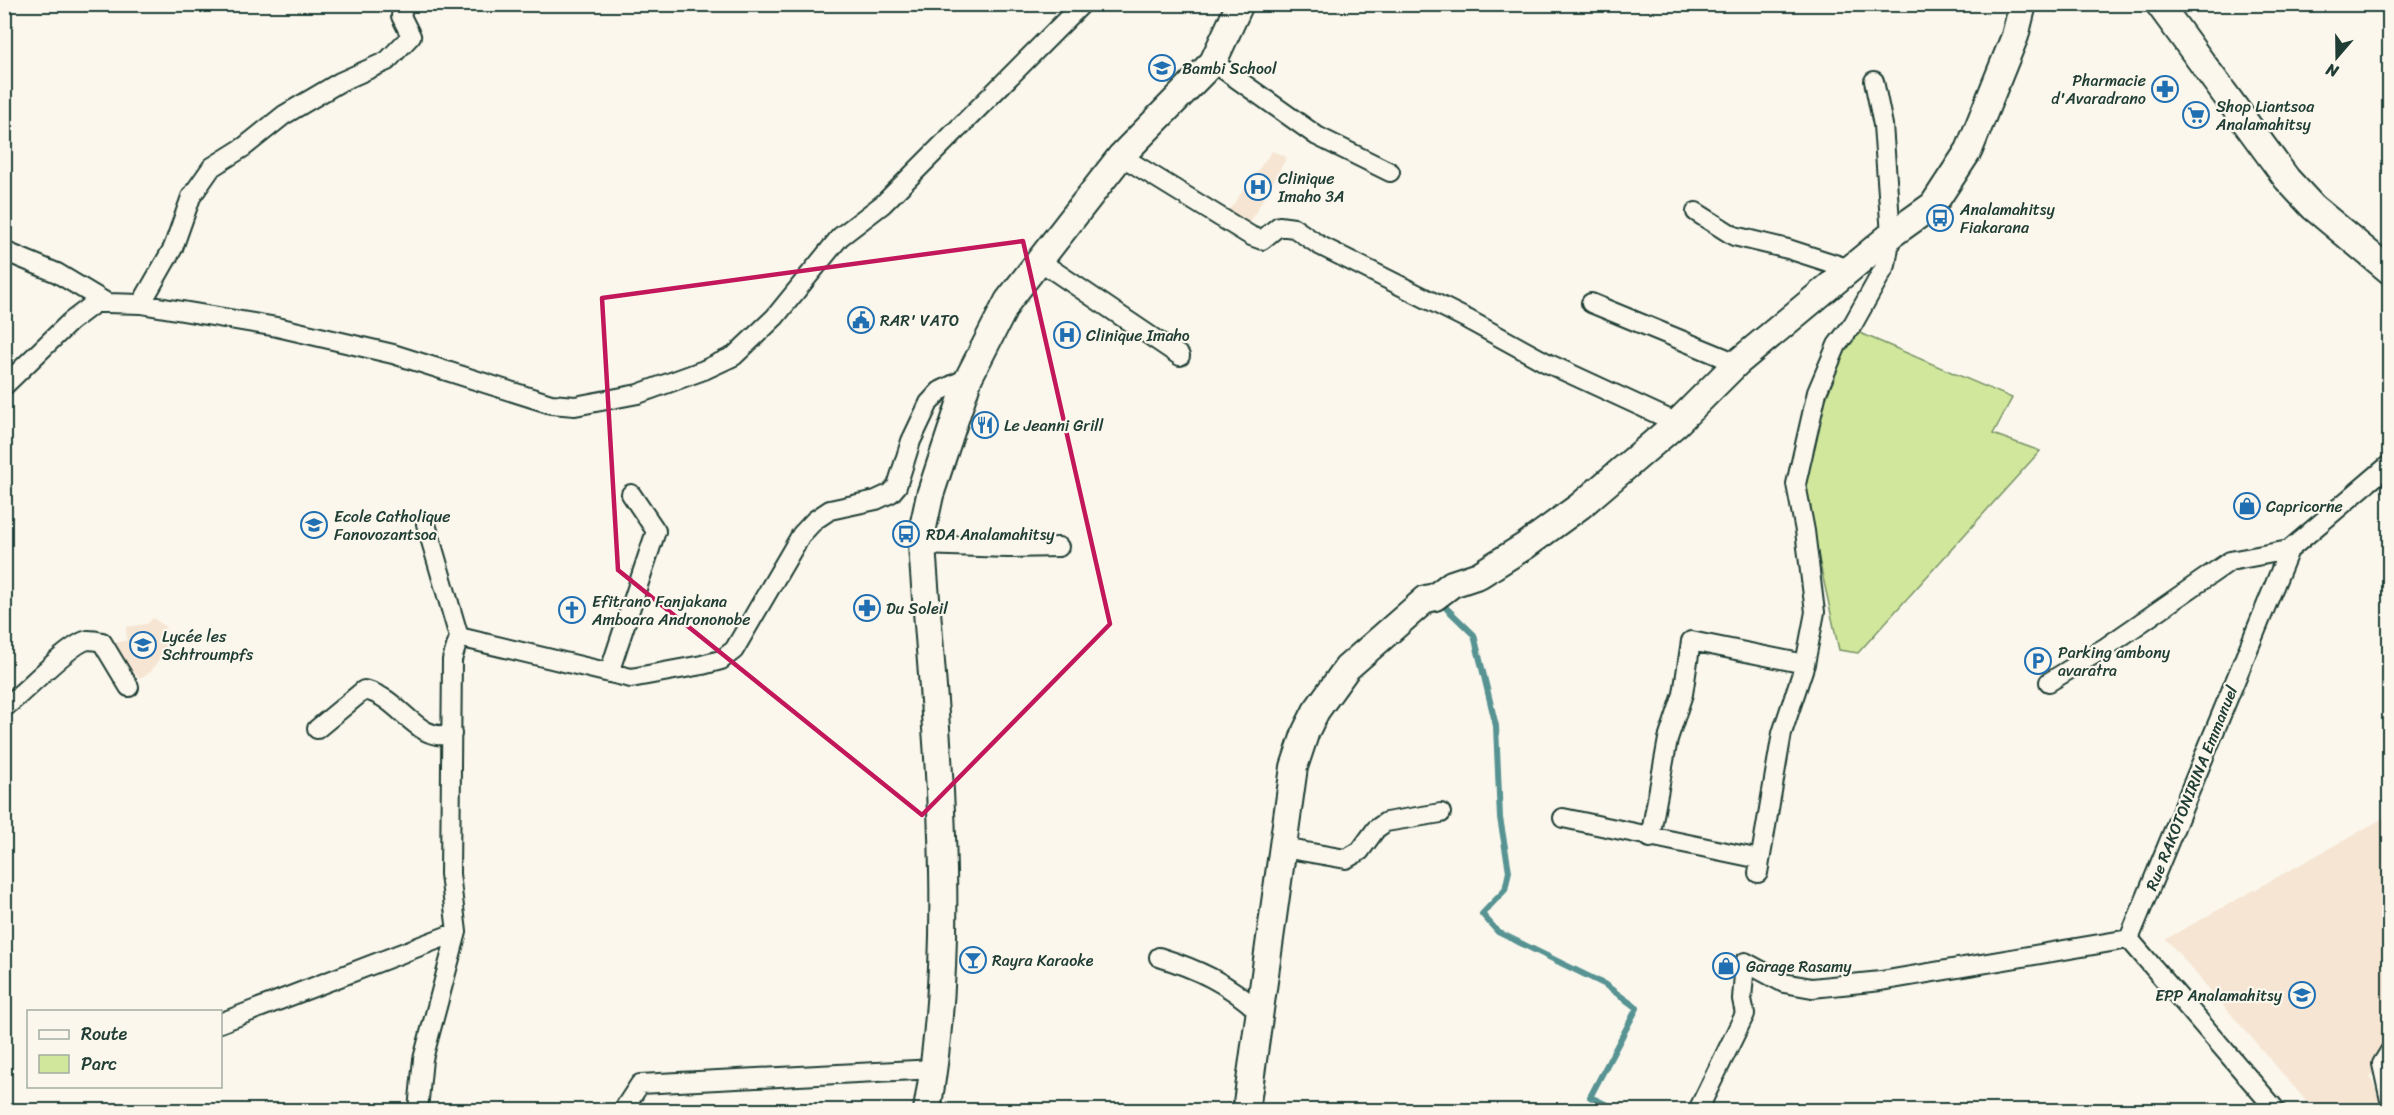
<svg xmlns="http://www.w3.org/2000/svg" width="2394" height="1115" font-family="Sriracha,sans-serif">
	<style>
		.built { fill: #f6e5d3 }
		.green { fill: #d1e79c; stroke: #789268; stroke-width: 1.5 }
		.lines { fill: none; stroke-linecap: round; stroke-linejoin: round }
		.stream { stroke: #569392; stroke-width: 6 }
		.street-casing { stroke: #1f3d34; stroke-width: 22 }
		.secondary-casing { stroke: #1f3d34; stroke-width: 30 }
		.street { stroke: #fbf7ec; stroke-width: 18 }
		.secondary { stroke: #fbf7ec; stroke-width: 26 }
		.marked { fill: none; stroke: #c2185b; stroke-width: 4.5; stroke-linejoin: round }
		.labels { text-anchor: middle; stroke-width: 4.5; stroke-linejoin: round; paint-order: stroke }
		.poi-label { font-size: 16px; fill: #1f3d34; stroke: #fbf7ec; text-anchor: start }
		.street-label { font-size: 16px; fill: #1f3d34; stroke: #fbf7ec }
	</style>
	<rect width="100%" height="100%" fill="#fbf7ec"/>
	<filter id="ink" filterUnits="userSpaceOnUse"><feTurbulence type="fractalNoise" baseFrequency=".0167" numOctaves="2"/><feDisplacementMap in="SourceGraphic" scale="12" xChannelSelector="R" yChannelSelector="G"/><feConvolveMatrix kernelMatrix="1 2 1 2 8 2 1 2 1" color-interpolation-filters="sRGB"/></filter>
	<g filter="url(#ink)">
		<!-- built -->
		<path class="built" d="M 1272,151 L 1287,157 L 1246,229 L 1224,217 Z
			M 153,618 L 166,627 L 162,633 L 171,640 L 151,672 L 140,678 L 124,663 L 116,643 L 127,640 L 126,627 L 147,624 Z
			M 2389,815 L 2389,1051 L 2370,1078 L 2389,1110 L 2314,1110 L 2166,939 Z"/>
		<!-- green -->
		<path class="green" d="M 1853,330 L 2012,398 L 1993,434 L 2040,451 L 1858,653 L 1839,650 L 1804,491 L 1822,409 Z"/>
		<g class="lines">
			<!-- stream -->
			<path class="stream" d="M 1440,602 L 1474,635 L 1496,726 L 1500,818 L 1509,871 L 1505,890 L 1482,914 L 1498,932 L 1604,984 L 1637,1008 L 1590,1097 L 1618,1110"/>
			<defs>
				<path id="street" d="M 1213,62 L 1317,136 L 1390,172
					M 1121,156 L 1251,236 L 1262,240 L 1279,226 L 1294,228 L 1319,245 L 1467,319 L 1547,363 L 1677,423
					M 1696,212 L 1734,236 L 1788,249 L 1850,269
					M 4,251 L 57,273 L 107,303
					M 1038,260 L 1180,356
					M 1591,303 L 1737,363
					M 141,304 L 173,248 L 191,197 L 212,167 L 244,147 L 284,115 L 340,82 L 387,61 L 411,36 L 401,16 L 404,4
					M 4,386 L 70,322 L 95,303 L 107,303 L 141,304 L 277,327 L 393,354 L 551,404 L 575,406 L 638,394 L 704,370 L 734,356 L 775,317 L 840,237 L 883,204 L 1082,4
					M 922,545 L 1008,548 L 1059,547
					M 459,637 L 631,678 L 702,665 L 721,660 L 734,650 L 801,535 L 815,520 L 830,510 L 876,500 L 891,493 L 897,486 L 911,441 L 929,403 L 940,391 L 969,377
					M 609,673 L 656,531 L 631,494
					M 2049,682 L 2106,647 L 2230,561 L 2289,550
					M 4,708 C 23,694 70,643 88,640 C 92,640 98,641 102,642 L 129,687
					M 317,729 L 364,690 C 401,697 416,744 452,734
					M 1563,818 L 1760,859
					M 1650,838 L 1668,739 L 1683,694 L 1691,641 L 1805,664
					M 1283,848 L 1346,859 L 1360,851 L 1376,829 L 1386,822 L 1441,813
					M 1758,873 L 1782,733 L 1805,664 L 1815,612 L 1805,531 L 1796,484 L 1817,392 L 1837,345 L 1853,324 L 1886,265 L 1891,235 L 1883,125 L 1874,81
					M 1159,957 C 1197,969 1228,983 1258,1011
					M 220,1023 L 457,932
					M 2390,1051 L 2382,1064 L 2390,1100
					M 418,1110 L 423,1059 L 457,932 L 450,874 L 452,660 L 459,637 L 426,524
					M 623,1110 L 640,1084 L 935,1069
					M 1698,1110 L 1745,1014 L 1742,999 L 1745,962 L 1784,983 L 1812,988 L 1881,981 L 2129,939
					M 2276,1110 L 2129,939 L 2289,550 L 2390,464"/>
				<path id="secondary" d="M 2159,4 L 2287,179 L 2313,207 L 2390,271
					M 927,1110 C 960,925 935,732 922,545 L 922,532 L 930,495 L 969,377 L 1008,301 L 1121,156 L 1213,62 L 1240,4
					M 1246,1110 L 1294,767 L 1306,731 L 1316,711 L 1347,668 L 1426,599 L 1435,597 L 1452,584 L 1479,575 L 1525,546 L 1580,506 L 1677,423 L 1737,363 L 1891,235 L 1933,205 L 1969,150 L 2015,36 L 2023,4"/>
			</defs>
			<!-- street casing -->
			<use href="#street" class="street-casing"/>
			<!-- secondary casing -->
			<use href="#secondary" class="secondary-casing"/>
			<!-- street -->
			<use href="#street" class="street"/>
			<!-- secondary -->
			<use href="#secondary" class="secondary"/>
		</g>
	</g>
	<!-- marked area -->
	<path class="marked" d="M 1023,241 L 1110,624 L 922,815 L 618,570 L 602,298 Z"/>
	<!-- icons -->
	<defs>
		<symbol id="school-ring" viewBox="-11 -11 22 22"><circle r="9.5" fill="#fbf7ec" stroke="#1f6fb2" stroke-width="1.5"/><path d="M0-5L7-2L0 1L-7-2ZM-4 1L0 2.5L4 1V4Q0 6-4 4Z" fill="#1f6fb2"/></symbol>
		<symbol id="pharmacy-ring" viewBox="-11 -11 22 22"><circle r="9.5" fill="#fbf7ec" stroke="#1f6fb2" stroke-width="1.5"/><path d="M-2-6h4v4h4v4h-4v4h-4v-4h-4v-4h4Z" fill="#1f6fb2"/></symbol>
		<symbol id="supermarket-ring" viewBox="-11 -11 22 22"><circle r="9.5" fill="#fbf7ec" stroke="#1f6fb2" stroke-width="1.5"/><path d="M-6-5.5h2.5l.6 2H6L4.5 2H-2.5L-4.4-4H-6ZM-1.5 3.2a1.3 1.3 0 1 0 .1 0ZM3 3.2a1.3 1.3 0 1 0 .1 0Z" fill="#1f6fb2"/></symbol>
		<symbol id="hospital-ring" viewBox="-11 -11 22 22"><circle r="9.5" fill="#fbf7ec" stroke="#1f6fb2" stroke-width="1.5"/><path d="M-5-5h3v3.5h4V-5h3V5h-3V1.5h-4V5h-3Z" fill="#1f6fb2"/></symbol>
		<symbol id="bus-ring" viewBox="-11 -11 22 22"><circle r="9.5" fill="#fbf7ec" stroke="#1f6fb2" stroke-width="1.5"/><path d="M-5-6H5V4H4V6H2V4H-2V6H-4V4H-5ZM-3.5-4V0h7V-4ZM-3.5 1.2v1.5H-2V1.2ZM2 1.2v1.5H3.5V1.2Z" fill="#1f6fb2"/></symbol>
		<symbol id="civic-ring" viewBox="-11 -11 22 22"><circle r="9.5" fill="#fbf7ec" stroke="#1f6fb2" stroke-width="1.5"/><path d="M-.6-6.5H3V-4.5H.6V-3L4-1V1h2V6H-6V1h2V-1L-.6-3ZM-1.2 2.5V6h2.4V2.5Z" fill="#1f6fb2"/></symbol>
		<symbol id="restaurant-ring" viewBox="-11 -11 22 22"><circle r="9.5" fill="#fbf7ec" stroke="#1f6fb2" stroke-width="1.5"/><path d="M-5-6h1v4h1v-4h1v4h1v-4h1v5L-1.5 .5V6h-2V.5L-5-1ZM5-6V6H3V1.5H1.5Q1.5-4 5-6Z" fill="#1f6fb2"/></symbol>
		<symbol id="shop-ring" viewBox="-11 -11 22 22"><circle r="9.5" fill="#fbf7ec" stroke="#1f6fb2" stroke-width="1.5"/><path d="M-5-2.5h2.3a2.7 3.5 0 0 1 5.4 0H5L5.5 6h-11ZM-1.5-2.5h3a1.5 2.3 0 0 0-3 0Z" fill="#1f6fb2"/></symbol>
		<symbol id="church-ring" viewBox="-11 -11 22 22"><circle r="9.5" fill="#fbf7ec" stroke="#1f6fb2" stroke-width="1.5"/><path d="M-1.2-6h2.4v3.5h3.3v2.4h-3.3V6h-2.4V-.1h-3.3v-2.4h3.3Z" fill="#1f6fb2"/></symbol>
		<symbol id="parking-ring" viewBox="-11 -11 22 22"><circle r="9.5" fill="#fbf7ec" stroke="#1f6fb2" stroke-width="1.5"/><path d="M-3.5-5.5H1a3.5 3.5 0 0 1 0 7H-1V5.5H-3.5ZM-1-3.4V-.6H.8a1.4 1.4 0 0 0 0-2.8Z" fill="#1f6fb2"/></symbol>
		<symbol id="bar-ring" viewBox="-11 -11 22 22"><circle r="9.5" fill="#fbf7ec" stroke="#1f6fb2" stroke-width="1.5"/><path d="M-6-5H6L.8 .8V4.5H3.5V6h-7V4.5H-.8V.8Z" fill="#1f6fb2"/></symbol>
	</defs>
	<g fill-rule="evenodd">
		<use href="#school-ring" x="1147" y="53" width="30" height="30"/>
		<use href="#pharmacy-ring" x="2150" y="74" width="30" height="30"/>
		<use href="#supermarket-ring" x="2181" y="100" width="30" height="30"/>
		<use href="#hospital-ring" x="1243" y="172" width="30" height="30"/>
		<use href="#bus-ring" x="1925" y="203" width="30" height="30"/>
		<use href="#civic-ring" x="846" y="305" width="30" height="30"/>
		<use href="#hospital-ring" x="1052" y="320" width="30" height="30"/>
		<use href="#restaurant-ring" x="970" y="410" width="30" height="30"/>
		<use href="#shop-ring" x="2232" y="491" width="30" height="30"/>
		<use href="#school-ring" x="299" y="510" width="30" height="30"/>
		<use href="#bus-ring" x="891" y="519" width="30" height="30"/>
		<use href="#pharmacy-ring" x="852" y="593" width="30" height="30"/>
		<use href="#church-ring" x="557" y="595" width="30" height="30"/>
		<use href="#school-ring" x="128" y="630" width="30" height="30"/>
		<use href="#parking-ring" x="2023" y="646" width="30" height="30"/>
		<use href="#bar-ring" x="958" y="945" width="30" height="30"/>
		<use href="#shop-ring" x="1711" y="951" width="30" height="30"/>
		<use href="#school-ring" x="2287" y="980" width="30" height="30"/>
	</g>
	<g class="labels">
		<!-- poi labels -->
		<g class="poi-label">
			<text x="1182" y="74">Bambi School</text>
			<text x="2146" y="86" text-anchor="end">Pharmacie<tspan x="2146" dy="18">d'Avaradrano</tspan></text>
			<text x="2216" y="112">Shop Liantsoa<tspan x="2216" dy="18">Analamahitsy</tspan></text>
			<text x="1278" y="184">Clinique<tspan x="1278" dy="18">Imaho 3A</tspan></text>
			<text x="1960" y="215">Analamahitsy<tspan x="1960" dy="18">Fiakarana</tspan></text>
			<text x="880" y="326">RAR' VATO</text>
			<text x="1086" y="341">Clinique Imaho</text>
			<text x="1004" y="431">Le Jeanni Grill</text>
			<text x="2266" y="512">Capricorne</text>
			<text x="334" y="522">Ecole Catholique<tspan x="334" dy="18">Fanovozantsoa</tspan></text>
			<text x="926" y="540">RDA Analamahitsy</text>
			<text x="592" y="607">Efitrano Fanjakana<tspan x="592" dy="18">Amboara Andrononobe</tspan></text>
			<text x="886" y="614">Du Soleil</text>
			<text x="162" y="642">Lycée les<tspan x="162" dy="18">Schtroumpfs</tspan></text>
			<text x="2058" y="658">Parking ambony<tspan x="2058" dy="18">avaratra</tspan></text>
			<text x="992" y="966">Rayra Karaoke</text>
			<text x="1746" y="972">Garage Rasamy</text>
			<text x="2282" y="1001" text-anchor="end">EPP Analamahitsy</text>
		</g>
		<!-- street labels -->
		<g class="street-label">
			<text transform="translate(2191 788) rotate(-68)" y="6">Rue RAKOTONIRINA Emmanuel</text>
		</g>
	</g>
	<!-- margin -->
	<rect width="2394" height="1115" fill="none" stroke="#fbf7ec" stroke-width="24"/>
	<rect x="12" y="12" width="2370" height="1091" fill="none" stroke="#1f3d34" stroke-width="2" filter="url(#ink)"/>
	<!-- legend -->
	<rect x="27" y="1010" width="195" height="78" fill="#fbf7ec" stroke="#a3ada2" stroke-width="1.5"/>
	<rect x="39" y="1030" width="30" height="9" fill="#fbf7ec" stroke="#a3ada2" stroke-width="1.5"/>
	<text x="81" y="1040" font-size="18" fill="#1f3d34">Route</text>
	<rect x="39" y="1055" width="30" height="18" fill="#d1e79c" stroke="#a3ada2" stroke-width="1.5"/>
	<text x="81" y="1070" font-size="18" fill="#1f3d34">Parc</text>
	<!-- north arrow -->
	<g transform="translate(2337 57) rotate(200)" stroke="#fbf7ec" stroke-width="4.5" paint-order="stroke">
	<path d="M0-4.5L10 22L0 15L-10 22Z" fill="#1f3d34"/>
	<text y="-9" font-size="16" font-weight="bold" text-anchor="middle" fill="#1f3d34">N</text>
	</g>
</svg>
